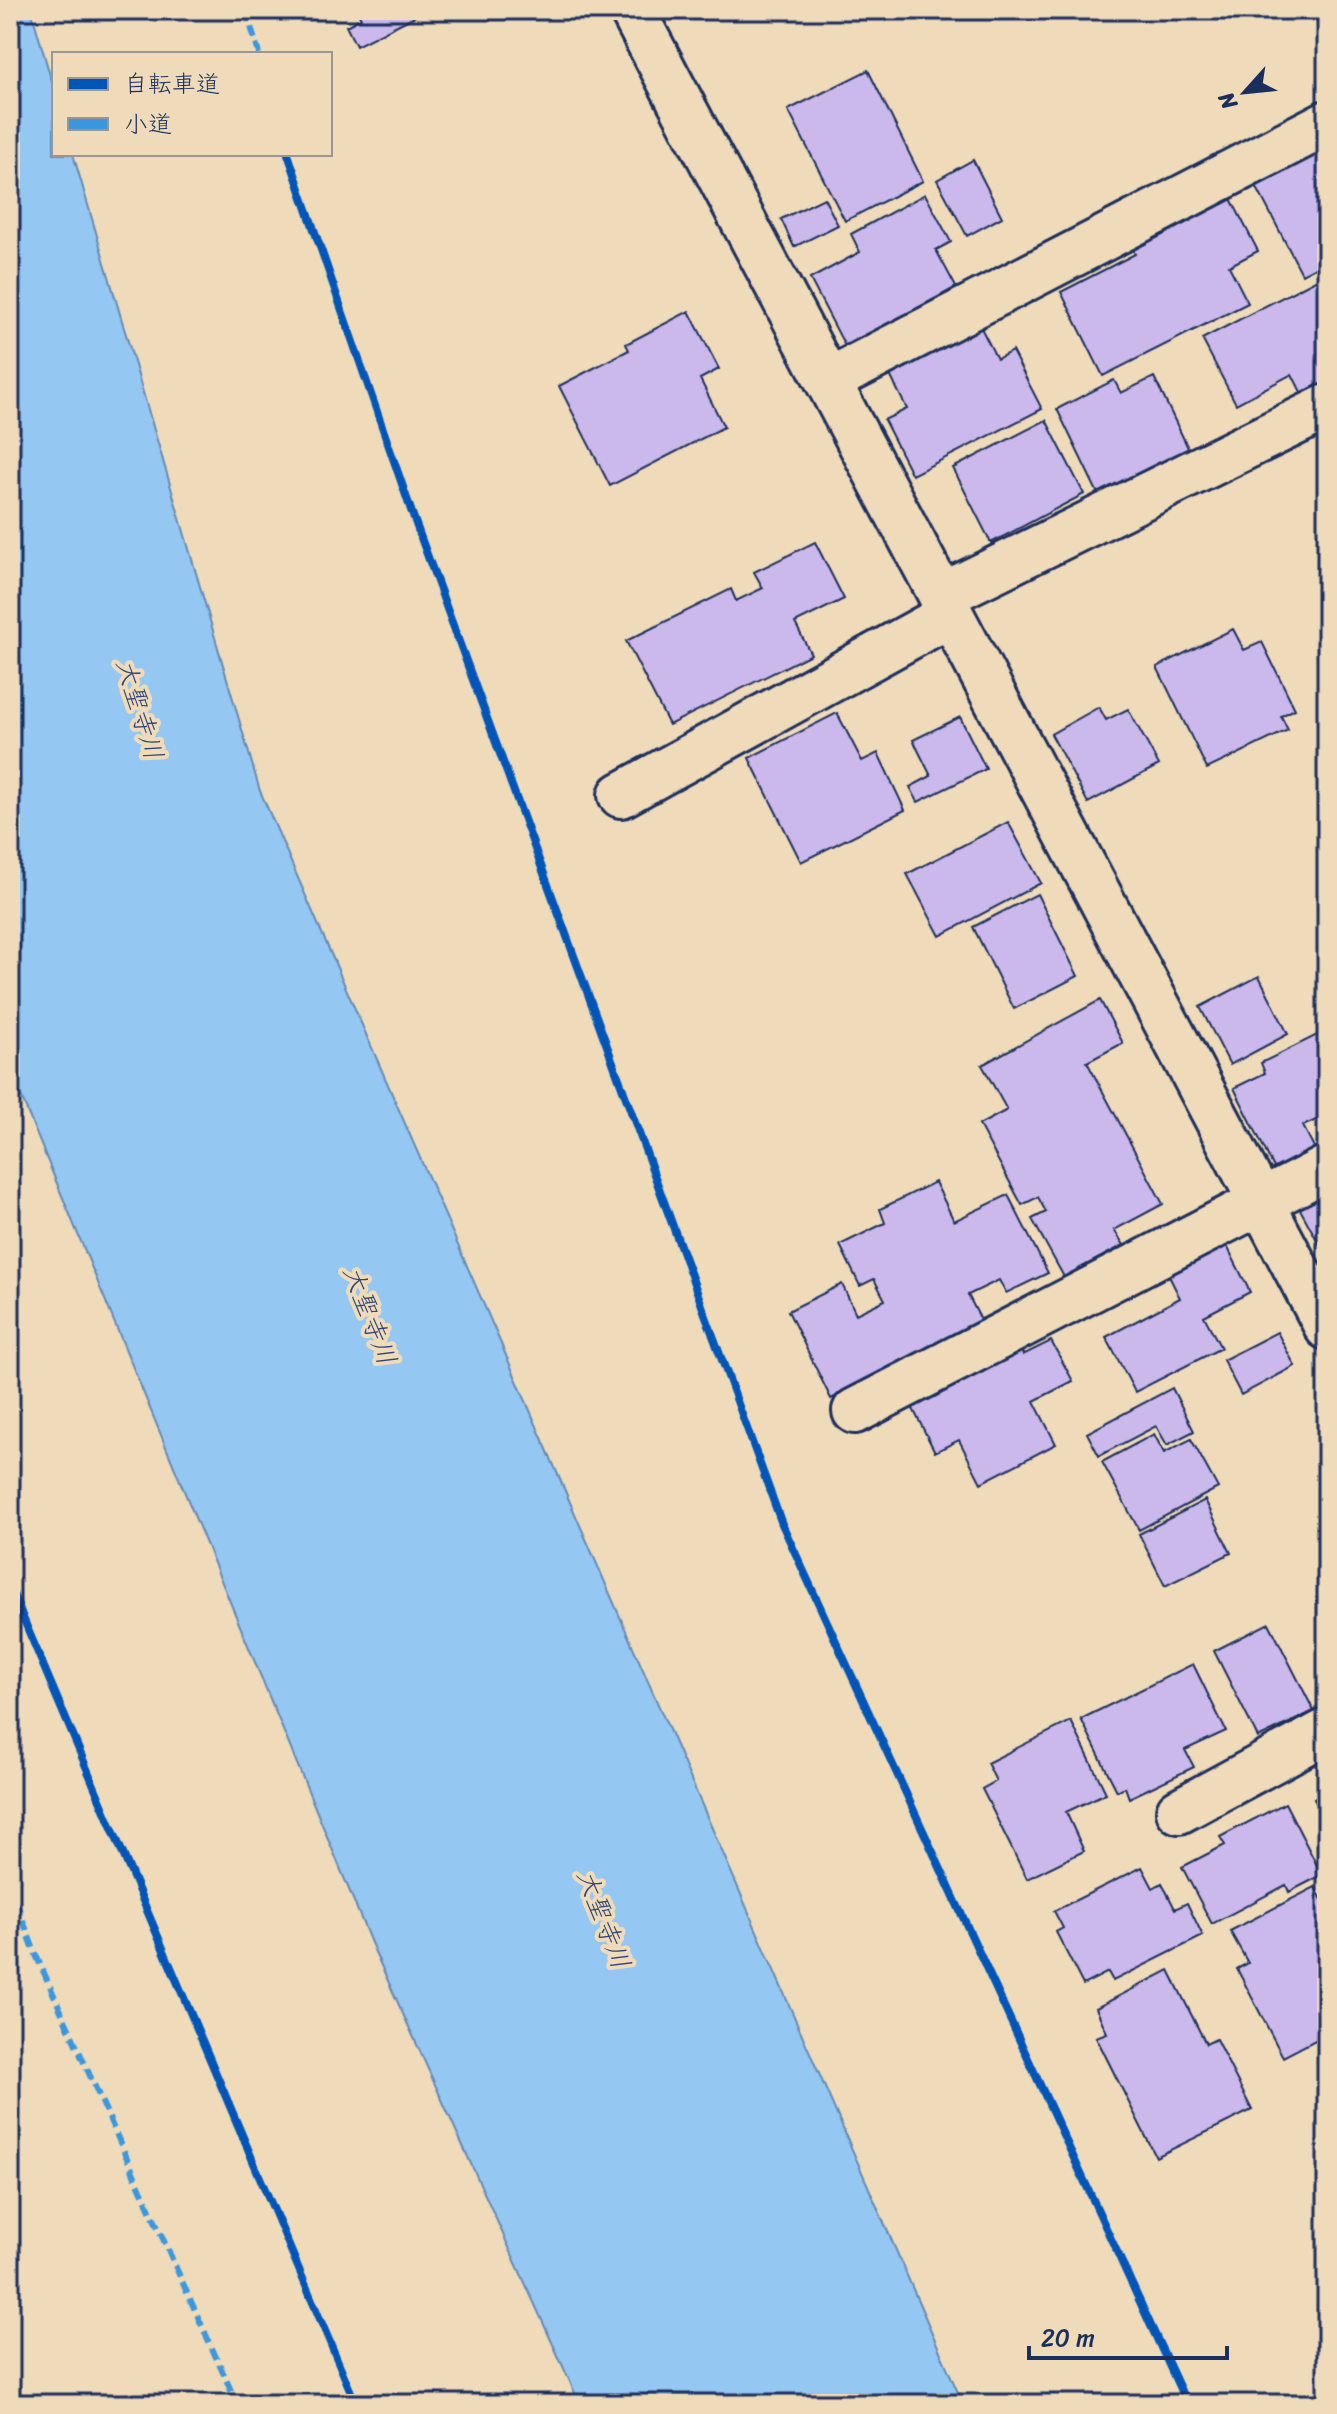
<svg xmlns="http://www.w3.org/2000/svg" width="1337" height="2414" font-family="Sriracha,'Klee One',sans-serif">
	<style>
		.water { fill: #94c7f1; stroke: #648ab6; stroke-width: 2 }
		.building { fill: #cab9ea; stroke: #1b2f5e; stroke-width: 2 }
		.lines { fill: none; stroke-linecap: round; stroke-linejoin: round }
		.minor-casing { stroke: #1b2f5e; stroke-width: 50 }
		.minor { stroke: #efdbb9; stroke-width: 44 }
		.quiet { stroke: #3a97de; stroke-width: 6; stroke-dasharray: 12 6; stroke-linecap: butt }
		.cycleway-casing { stroke: #efdbb9; stroke-width: 13 }
		.cycleway { stroke: #0057b8; stroke-width: 8 }
		.labels { text-anchor: middle; stroke-width: 8; stroke-linejoin: round; paint-order: stroke }
		.water-label { font-size: 26px; font-style: italic; fill: #2d4674; stroke: #efdbb9 }
	</style>
	<rect width="100%" height="100%" fill="#efdbb9"/>
	<filter id="ink" filterUnits="userSpaceOnUse"><feTurbulence type="fractalNoise" baseFrequency=".0125" numOctaves="2"/><feDisplacementMap in="SourceGraphic" scale="16" xChannelSelector="R" yChannelSelector="G"/><feConvolveMatrix kernelMatrix="1 2 1 2 8 2 1 2 1" color-interpolation-filters="sRGB"/></filter>
	<g filter="url(#ink)">
		<!-- water -->
		<path class="water" d="M 10,10 L 31,10 L 54,89 L 54,154 L 73,154 L 260,791 L 963,2404 L 580,2404 L 374,1950 L 10,1070 Z"/>
		<!-- building -->
		<path class="building" d="M 357,10 L 427,10 L 356,46 L 346,26 L 361,18 Z
			M 868,70 L 923,181 L 845,221 L 788,110 Z
			M 1327,149 L 1327,261 L 1302,274 L 1256,186 Z
			M 973,160 L 1002,217 L 967,236 L 937,180 Z
			M 1226,189 L 1258,251 L 1229,266 L 1248,303 L 1103,376 L 1061,292 L 1135,254 L 1128,239 Z
			M 925,194 L 951,242 L 936,250 L 956,287 L 846,348 L 810,279 L 860,252 L 851,234 Z
			M 824,198 L 838,225 L 794,247 L 781,219 Z
			M 1327,274 L 1327,386 L 1304,398 L 1292,374 L 1236,404 L 1202,339 Z
			M 689,311 L 719,369 L 700,379 L 724,427 L 610,486 L 559,386 L 629,350 L 626,344 Z
			M 978,322 L 997,359 L 1012,351 L 1042,409 L 912,475 L 884,420 L 907,409 L 887,369 Z
			M 1154,377 L 1191,454 L 1100,498 L 1057,409 L 1114,380 L 1121,393 Z
			M 1046,420 L 1084,494 L 991,543 L 953,468 Z
			M 815,542 L 844,599 L 795,623 L 811,654 L 669,725 L 626,641 L 731,589 L 736,601 L 763,588 L 754,572 Z
			M 1233,629 L 1244,650 L 1262,642 L 1295,709 L 1281,716 L 1288,730 L 1207,769 L 1157,667 Z
			M 1099,707 L 1106,720 L 1128,709 L 1159,765 L 1088,803 L 1051,734 Z
			M 837,713 L 862,761 L 878,753 L 905,810 L 801,862 L 749,758 Z
			M 960,717 L 986,769 L 918,802 L 910,787 L 931,776 L 913,740 Z
			M 1008,822 L 1041,883 L 940,936 L 907,874 Z
			M 1037,894 L 1078,976 L 1014,1009 L 973,927 Z
			M 1259,976 L 1288,1034 L 1230,1065 L 1200,1007 Z
			M 1100,1000 L 1123,1043 L 1087,1062 L 1163,1204 L 1114,1230 L 1124,1245 L 1064,1277 L 1032,1219 L 1046,1212 L 1038,1197 L 1022,1205 L 979,1125 L 1007,1110 L 982,1065 Z
			M 1327,1030 L 1327,1115 L 1303,1126 L 1316,1151 L 1276,1172 L 1234,1088 L 1265,1073 L 1261,1063 Z
			M 935,1182 L 954,1221 L 1008,1195 L 1048,1273 L 1006,1293 L 999,1280 L 968,1295 L 983,1324 L 831,1399 L 788,1311 L 842,1284 L 856,1314 L 885,1300 L 874,1279 L 860,1286 L 840,1245 L 885,1223 L 880,1209 Z
			M 1327,1185 L 1327,1258 L 1296,1202 Z
			M 1226,1244 L 1250,1292 L 1204,1316 L 1221,1348 L 1135,1392 L 1106,1337 L 1180,1298 L 1168,1274 Z
			M 1277,1332 L 1295,1366 L 1241,1395 L 1223,1360 Z
			M 1051,1341 L 1073,1381 L 1034,1401 L 1056,1444 L 981,1483 L 959,1440 L 935,1452 L 909,1401 L 1019,1346 L 1023,1355 Z
			M 1172,1388 L 1194,1431 L 1167,1445 L 1156,1426 L 1099,1456 L 1087,1433 Z
			M 1154,1434 L 1164,1453 L 1191,1439 L 1218,1488 L 1139,1530 L 1102,1462 Z
			M 1205,1500 L 1231,1553 L 1165,1586 L 1139,1534 Z
			M 1269,1623 L 1314,1711 L 1258,1738 L 1214,1651 Z
			M 1193,1664 L 1226,1731 L 1185,1750 L 1194,1767 L 1129,1798 L 1125,1787 L 1117,1791 L 1081,1719 Z
			M 1071,1721 L 1106,1793 L 1066,1812 L 1084,1851 L 1027,1879 L 982,1789 L 996,1781 L 987,1763 Z
			M 1327,1792 L 1327,1823 L 1314,1799 Z
			M 1285,1803 L 1322,1875 L 1289,1892 L 1286,1885 L 1212,1924 L 1182,1867 L 1225,1845 L 1220,1837 Z
			M 1142,1867 L 1153,1888 L 1162,1883 L 1175,1909 L 1187,1903 L 1203,1936 L 1113,1981 L 1108,1972 L 1083,1985 L 1056,1932 L 1063,1928 L 1054,1911 Z
			M 1315,1887 L 1327,1909 L 1327,2034 L 1283,2057 L 1237,1969 L 1248,1963 L 1230,1931 Z
			M 1169,1970 L 1206,2044 L 1216,2039 L 1252,2110 L 1156,2157 L 1096,2037 L 1107,2033 L 1096,2008 Z"/>
		<g class="lines">
			<defs>
				<path id="minor" d="M 632,10 L 1327,1327
					M 828,381 L 1327,123
					M 941,596 L 1327,407
					M 621,795 L 951,614
					M 855,1411 L 1327,1168
					M 1179,1811 L 1327,1731"/>
			</defs>
			<!-- minor casing -->
			<use href="#minor" class="minor-casing"/>
			<!-- minor -->
			<use href="#minor" class="minor"/>
			<!-- quiet -->
			<path class="quiet" d="M 246,10 L 259,54
				M 10,1886 L 36,1955 L 237,2404"/>
			<defs>
				<path id="cycleway" d="M 288,154 L 413,516 L 782,1524 L 1187,2404
					M 10,1587 L 356,2404"/>
			</defs>
			<!-- cycleway casing -->
			<use href="#cycleway" class="cycleway-casing"/>
			<!-- cycleway -->
			<use href="#cycleway" class="cycleway"/>
		</g>
	</g>
	<g class="labels">
		<!-- water labels -->
		<g class="water-label">
			<text transform="translate(140 709) rotate(73)" y="9">大聖寺川</text>
			<text transform="translate(370 1315) rotate(69)" y="9">大聖寺川</text>
			<text transform="translate(604 1919) rotate(69)" y="9">大聖寺川</text>
		</g>
	</g>
	<!-- margin -->
	<rect width="1337" height="2414" fill="none" stroke="#efdbb9" stroke-width="40"/>
	<rect x="20" y="20" width="1297" height="2374" fill="none" stroke="#1b2f5e" stroke-width="3" filter="url(#ink)"/>
	<!-- legend -->
	<rect x="52" y="52" width="280" height="104" fill="#efdbb9" stroke="#9a9695" stroke-width="2"/>
	<rect x="68" y="78" width="40" height="12" fill="#0057b8" stroke="#9a9695" stroke-width="2"/>
	<text x="124" y="92" font-size="24" fill="#1b2f5e">自転車道</text>
	<rect x="68" y="118" width="40" height="12" fill="#3a97de" stroke="#9a9695" stroke-width="2"/>
	<text x="124" y="132" font-size="24" fill="#1b2f5e">小道</text>
	<!-- north arrow -->
	<g transform="translate(1245 92) rotate(243)" stroke="#efdbb9" stroke-width="6" paint-order="stroke">
	<path d="M0-6L14 30L0 20L-14 30Z" fill="#1b2f5e"/>
	<text y="-12" font-size="22" font-weight="bold" text-anchor="middle" fill="#1b2f5e">N</text>
	</g>
	<!-- scale -->
	<path d="M1029 2346v12h198v-12" fill="none" stroke="#1b2f5e" stroke-width="4"/>
	<text x="1041" y="2346" font-size="24" fill="#1b2f5e" stroke="#efdbb9" stroke-width="6" paint-order="stroke">20 m</text>
</svg>
